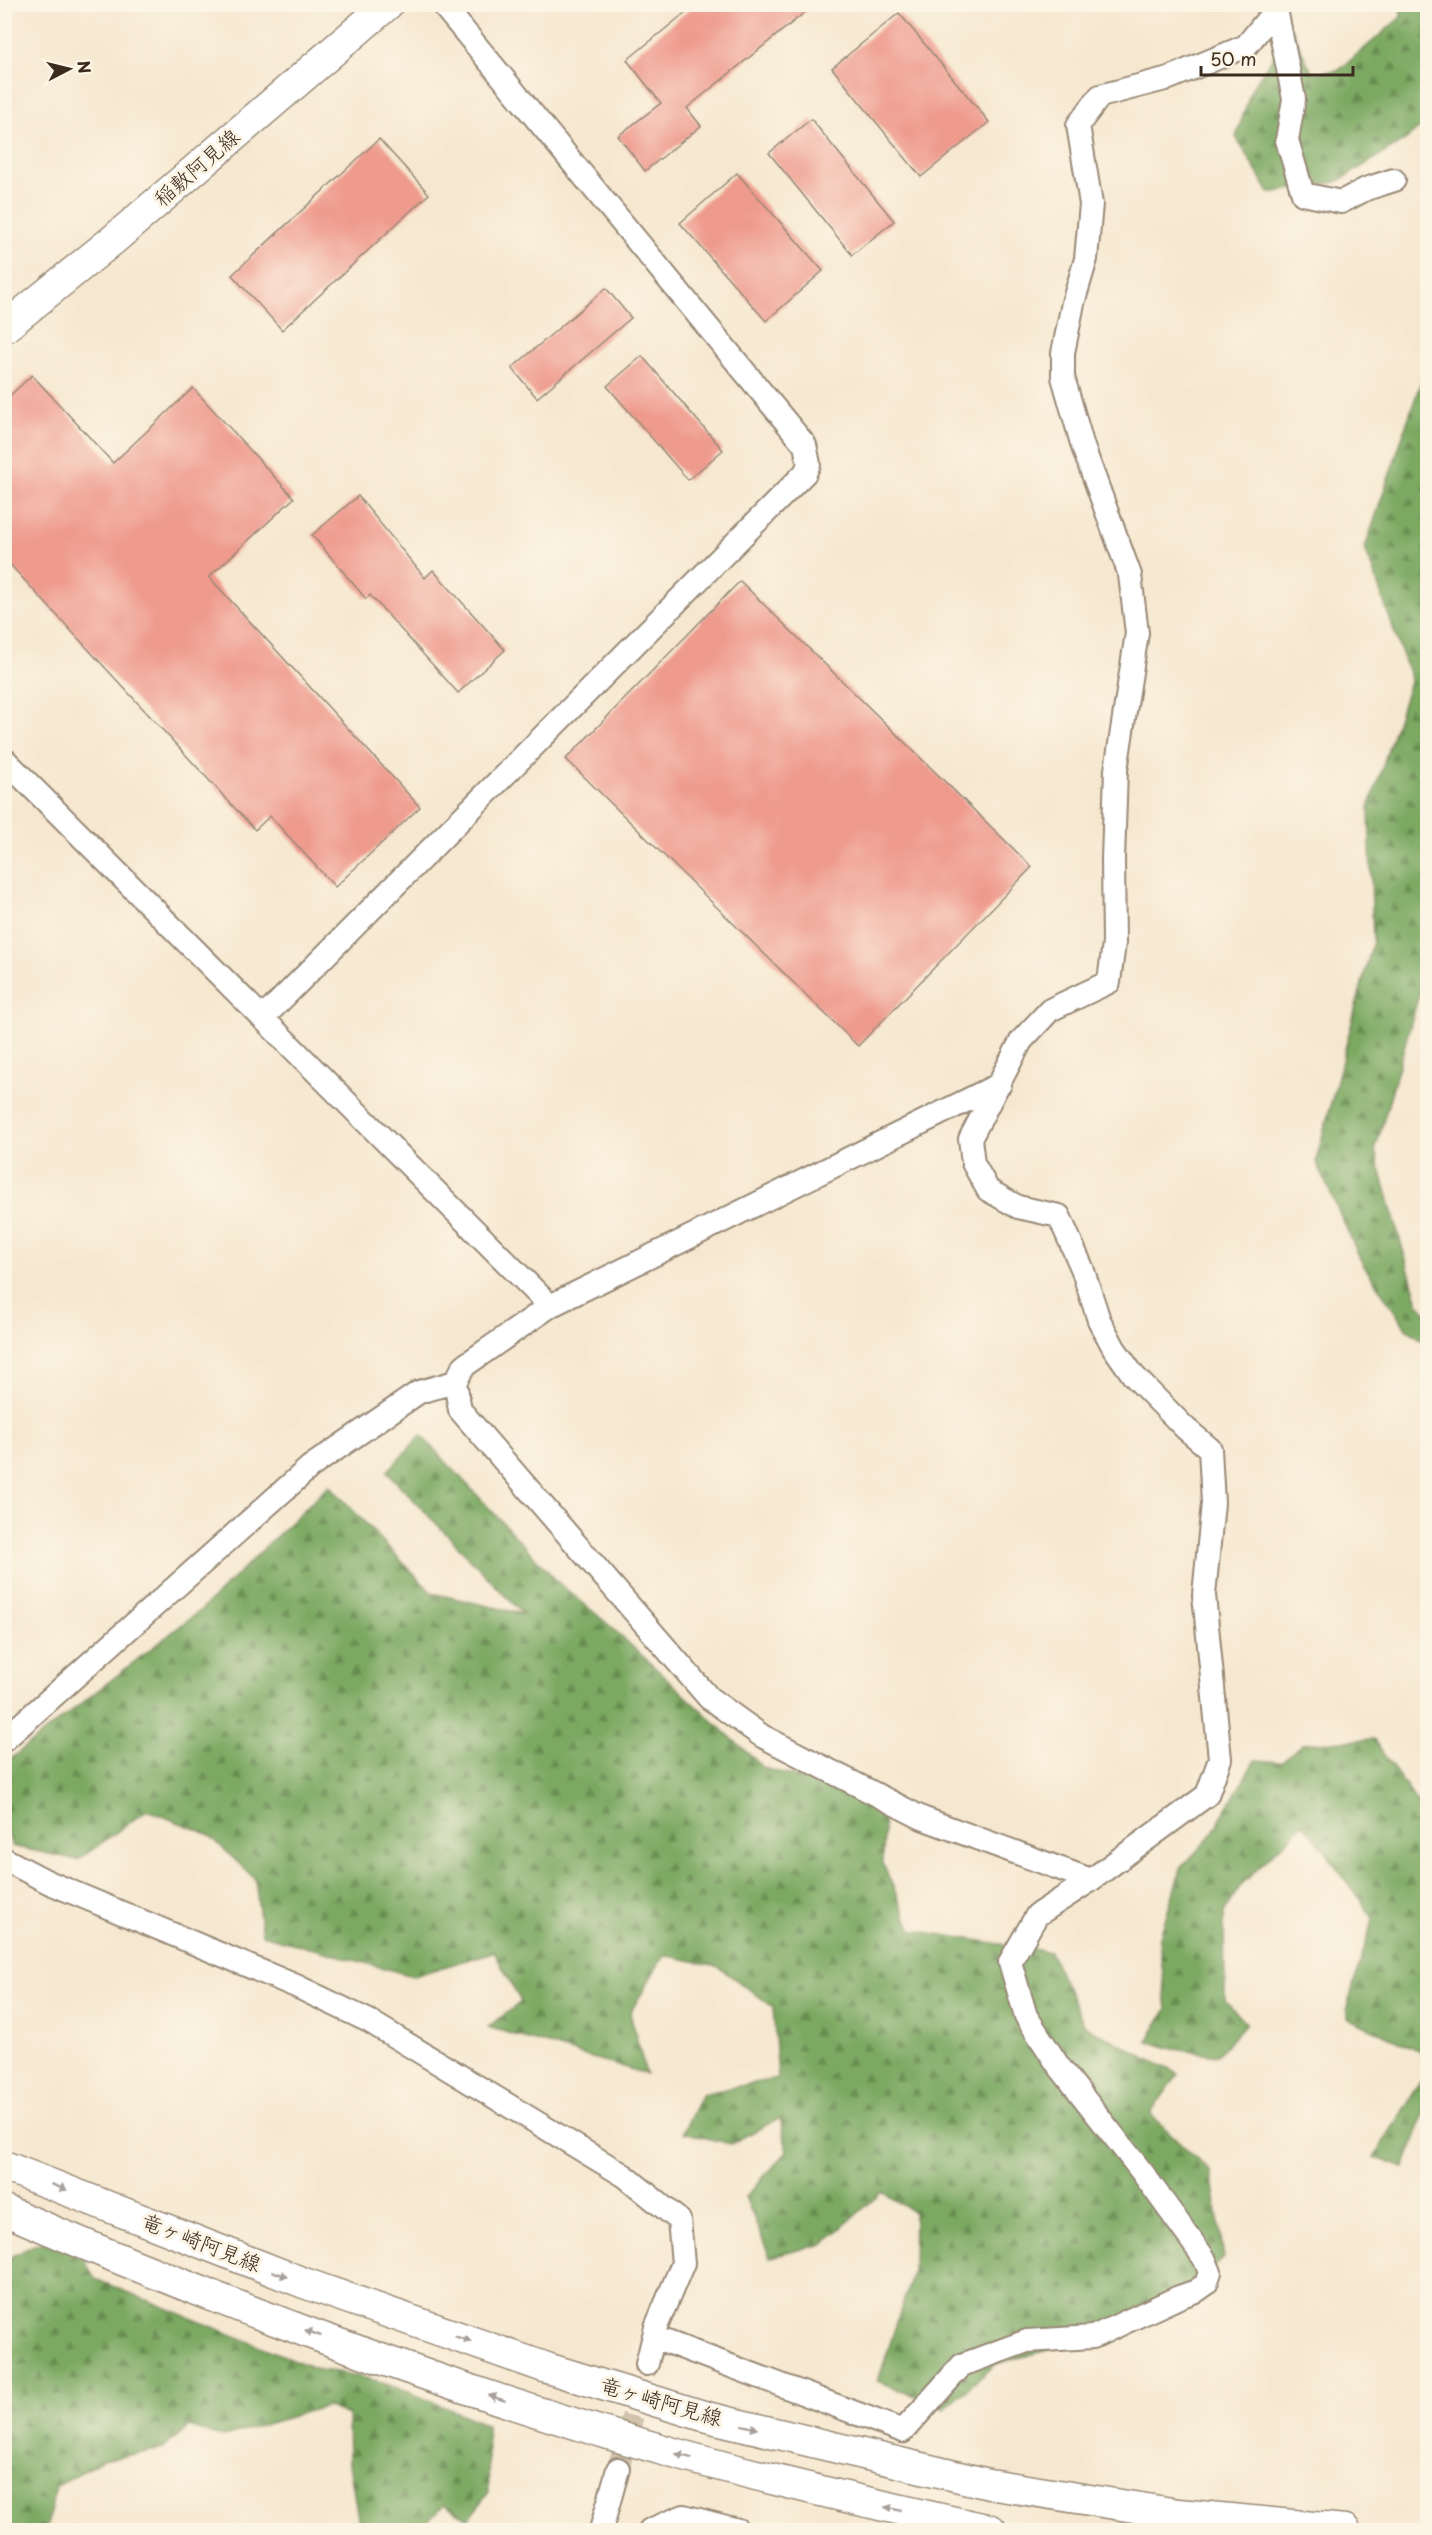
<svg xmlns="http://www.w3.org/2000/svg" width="1432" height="2535" font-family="'Playpen Sans','Klee One',sans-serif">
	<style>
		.forest { fill: url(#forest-firs); stroke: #5b6a40; stroke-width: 1.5 }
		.building { fill: #ee9a8c }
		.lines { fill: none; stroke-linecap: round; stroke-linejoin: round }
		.minor-tunnel { stroke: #d1c2ac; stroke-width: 22; stroke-dasharray: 22 11; stroke-linecap: butt }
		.minor-casing { stroke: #988977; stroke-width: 26 }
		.major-casing { stroke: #988977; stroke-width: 33 }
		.minor { stroke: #fff; stroke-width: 22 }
		.major { stroke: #fff; stroke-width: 30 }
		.oneway { fill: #a79f9a }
		.labels { text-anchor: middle; stroke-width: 6; stroke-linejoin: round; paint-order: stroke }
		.street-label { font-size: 21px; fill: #3b2a1e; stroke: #fcf5e5 }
	</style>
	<defs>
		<pattern id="forest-firs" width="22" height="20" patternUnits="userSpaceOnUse" patternTransform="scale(1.5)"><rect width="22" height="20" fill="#7ba962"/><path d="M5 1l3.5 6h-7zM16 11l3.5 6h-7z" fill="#668a50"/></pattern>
	</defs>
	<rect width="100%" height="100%" fill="#fcf5e5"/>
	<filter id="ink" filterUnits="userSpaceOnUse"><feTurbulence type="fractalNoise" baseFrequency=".0167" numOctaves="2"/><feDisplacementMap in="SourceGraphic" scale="12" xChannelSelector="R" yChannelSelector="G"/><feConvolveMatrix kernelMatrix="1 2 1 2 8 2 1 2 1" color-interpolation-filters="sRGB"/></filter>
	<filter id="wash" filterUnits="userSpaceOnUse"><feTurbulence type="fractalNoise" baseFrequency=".008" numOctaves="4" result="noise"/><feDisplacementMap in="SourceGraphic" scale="24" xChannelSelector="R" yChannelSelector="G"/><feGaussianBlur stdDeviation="1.35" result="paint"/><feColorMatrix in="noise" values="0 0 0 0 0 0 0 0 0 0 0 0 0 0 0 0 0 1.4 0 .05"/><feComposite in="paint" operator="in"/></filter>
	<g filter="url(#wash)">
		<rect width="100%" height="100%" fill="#f6e8d0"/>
		<!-- forest -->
		<path class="forest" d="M 1400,5 L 1427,5 L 1427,122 L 1405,140 L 1337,182 L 1269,193 L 1236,137 L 1252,88 L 1292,29 L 1312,73 L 1339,70 L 1401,17 Z
			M 1427,368 L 1427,974 L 1418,998 L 1375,1151 L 1418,1303 L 1427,1313 L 1427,1344 L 1406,1328 L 1362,1263 L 1316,1161 L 1373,941 L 1369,808 L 1411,679 L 1365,548 L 1418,390 Z
			M 421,1435 L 559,1583 L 609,1625 L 764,1768 L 885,1801 L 883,1864 L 912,1930 L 1050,1952 L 1085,2026 L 1178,2074 L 1150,2114 L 1211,2172 L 1224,2258 L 1157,2320 L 996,2364 L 944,2409 L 878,2381 L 913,2272 L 914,2212 L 882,2192 L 823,2244 L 770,2257 L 745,2197 L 787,2152 L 780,2118 L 730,2144 L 683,2132 L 702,2094 L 778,2078 L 773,2007 L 717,1966 L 664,1955 L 630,2013 L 646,2074 L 488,2027 L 521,2002 L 494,1952 L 413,1976 L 262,1935 L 255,1879 L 208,1834 L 147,1810 L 78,1860 L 12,1846 L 5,1827 L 5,1763 L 203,1608 L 329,1485 L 432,1593 L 523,1614 L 387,1472 Z
			M 1373,1739 L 1427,1817 L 1427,2106 L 1404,2168 L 1374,2157 L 1423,2078 L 1421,2051 L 1347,2018 L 1347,2007 L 1373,1918 L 1323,1848 L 1303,1824 L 1241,1885 L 1224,1912 L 1225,2000 L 1246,2023 L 1218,2055 L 1173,2049 L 1147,2041 L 1167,2009 L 1159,1940 L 1181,1868 L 1210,1837 L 1255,1760 L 1281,1762 L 1302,1744 Z
			M 71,2235 L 95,2279 L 319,2370 C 378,2374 434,2403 487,2425 L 489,2492 L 469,2519 L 444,2505 L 419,2530 L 360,2530 L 349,2464 L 348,2415 L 326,2406 L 224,2437 L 189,2426 L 163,2449 L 102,2460 L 56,2486 L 46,2530 L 5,2530 L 5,2260 L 36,2244 Z"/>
		<g id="blocks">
			<!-- building -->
			<path class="building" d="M 696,4 L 815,4 L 687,108 L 701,126 L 645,171 L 618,136 L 661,103 L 627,60 Z
				M 899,13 L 989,122 L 921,177 L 832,68 Z
				M 811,119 L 894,221 L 852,255 L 769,153 Z
				M 379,139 L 429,194 L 282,330 L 232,275 Z
				M 737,173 L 823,271 L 766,321 L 680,223 Z
				M 606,288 L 631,318 L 537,398 L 512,368 Z
				M 642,356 L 723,450 L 688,480 L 607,386 Z
				M 32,375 L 113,463 L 193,388 L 294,498 L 209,577 L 420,807 L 335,887 L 270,816 L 255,830 L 4,558 L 4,401 Z
				M 358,496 L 425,578 L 433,570 L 505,650 L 458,693 L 370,595 L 366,599 L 312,535 Z
				M 740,581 L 1032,867 L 858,1046 L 566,759 Z"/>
		</g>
	</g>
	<g filter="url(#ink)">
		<use href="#blocks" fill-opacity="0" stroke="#988977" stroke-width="1.5"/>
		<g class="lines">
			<!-- minor-tunnel -->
			<path class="minor-tunnel" d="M 618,2469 L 647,2364"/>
			<defs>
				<path id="minor" d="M 1276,9 L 1294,99 L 1287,140 L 1303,194 L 1341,202 L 1366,189 L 1394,180
					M 4,759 L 550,1306
					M 263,1018 L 805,473 L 809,464 L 805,445 L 442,4
					M 1000,1084 L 550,1306 L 464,1366 L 455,1382 L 460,1410 L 709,1698 L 762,1736 L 922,1818 L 1091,1880
					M 4,1740 L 310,1467 L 419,1392 L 455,1382
					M 4,1859 L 48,1882 L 296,1986 L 369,2021 L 625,2176 L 679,2220 L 683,2263 L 656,2327 L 647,2364
					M 654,2337 L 903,2431 L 962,2365 L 1027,2341 L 1093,2337 L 1179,2297 L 1196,2291 L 1206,2284 L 1210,2272 L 1204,2258 L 1142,2172 L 1058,2065 L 1026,2016 L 1010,1962 L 1037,1915 L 1091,1880 L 1207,1795 L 1220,1759 L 1204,1595 L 1213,1503 L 1210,1449 L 1185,1428 L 1133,1375 L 1114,1348 L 1099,1320 L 1082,1268 L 1059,1216 L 1018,1207 L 988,1190 L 973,1163 L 970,1139 L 1021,1041 L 1050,1010 L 1109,982 L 1114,943 L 1113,859 L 1116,770 L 1137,633 L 1130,575 L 1083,447 L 1063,377 L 1063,353 L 1073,303 L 1086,259 L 1091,204 L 1078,125 L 1100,96 L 1169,78 L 1246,46 L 1276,9 L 1276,4
					M 601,2530 L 618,2469
					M 650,2530 L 684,2516 L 738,2530"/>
				<path id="major" d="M 4,328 L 113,240 L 388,4
					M 4,2166 L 304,2283 L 547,2368 L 707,2417 L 989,2484 L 1178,2514 L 1345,2530
					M 4,2210 C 223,2305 448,2389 677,2454 C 781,2483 886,2507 991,2530"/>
			</defs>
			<!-- minor casing -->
			<use href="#minor" class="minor-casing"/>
			<!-- major casing -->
			<use href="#major" class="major-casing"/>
			<!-- minor -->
			<use href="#minor" class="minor"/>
			<!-- major -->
			<use href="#major" class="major"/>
		</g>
		<!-- one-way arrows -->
		<defs><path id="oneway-solid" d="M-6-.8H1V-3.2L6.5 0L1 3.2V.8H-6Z" transform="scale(1.5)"/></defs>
		<g class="oneway">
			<use href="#oneway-solid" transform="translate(59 2187) rotate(21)"/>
			<use href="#oneway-solid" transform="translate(280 2274) rotate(21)"/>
			<use href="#oneway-solid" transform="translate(313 2333) rotate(-160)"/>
			<use href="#oneway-solid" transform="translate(463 2339) rotate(19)"/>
			<use href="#oneway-solid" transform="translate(497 2398) rotate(-161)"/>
			<use href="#oneway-solid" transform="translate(750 2427) rotate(14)"/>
			<use href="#oneway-solid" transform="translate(684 2456) rotate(-165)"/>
			<use href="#oneway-solid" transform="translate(893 2509) rotate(-167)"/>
		</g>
	</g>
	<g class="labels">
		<!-- street labels -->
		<g class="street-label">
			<text transform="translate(197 168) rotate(-41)" y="7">稲敷阿見線</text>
			<text transform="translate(201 2243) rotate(21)" y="7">竜ヶ崎阿見線</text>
			<text transform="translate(661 2402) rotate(16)" y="7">竜ヶ崎阿見線</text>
		</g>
	</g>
	<!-- margin -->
	<rect width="1432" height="2535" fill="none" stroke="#fcf5e5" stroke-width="24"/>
	<!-- north arrow -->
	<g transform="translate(69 69) rotate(83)" stroke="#fcf5e5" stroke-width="4.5" paint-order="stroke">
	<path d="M0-4.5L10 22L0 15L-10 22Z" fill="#3b2a1e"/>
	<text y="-9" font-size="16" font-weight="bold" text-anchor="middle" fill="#3b2a1e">N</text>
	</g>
	<!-- scale -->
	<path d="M1201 66v9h152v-9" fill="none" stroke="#3b2a1e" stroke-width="3"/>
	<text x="1210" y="66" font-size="18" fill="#3b2a1e" stroke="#fcf5e5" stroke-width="4.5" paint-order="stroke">50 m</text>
</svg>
